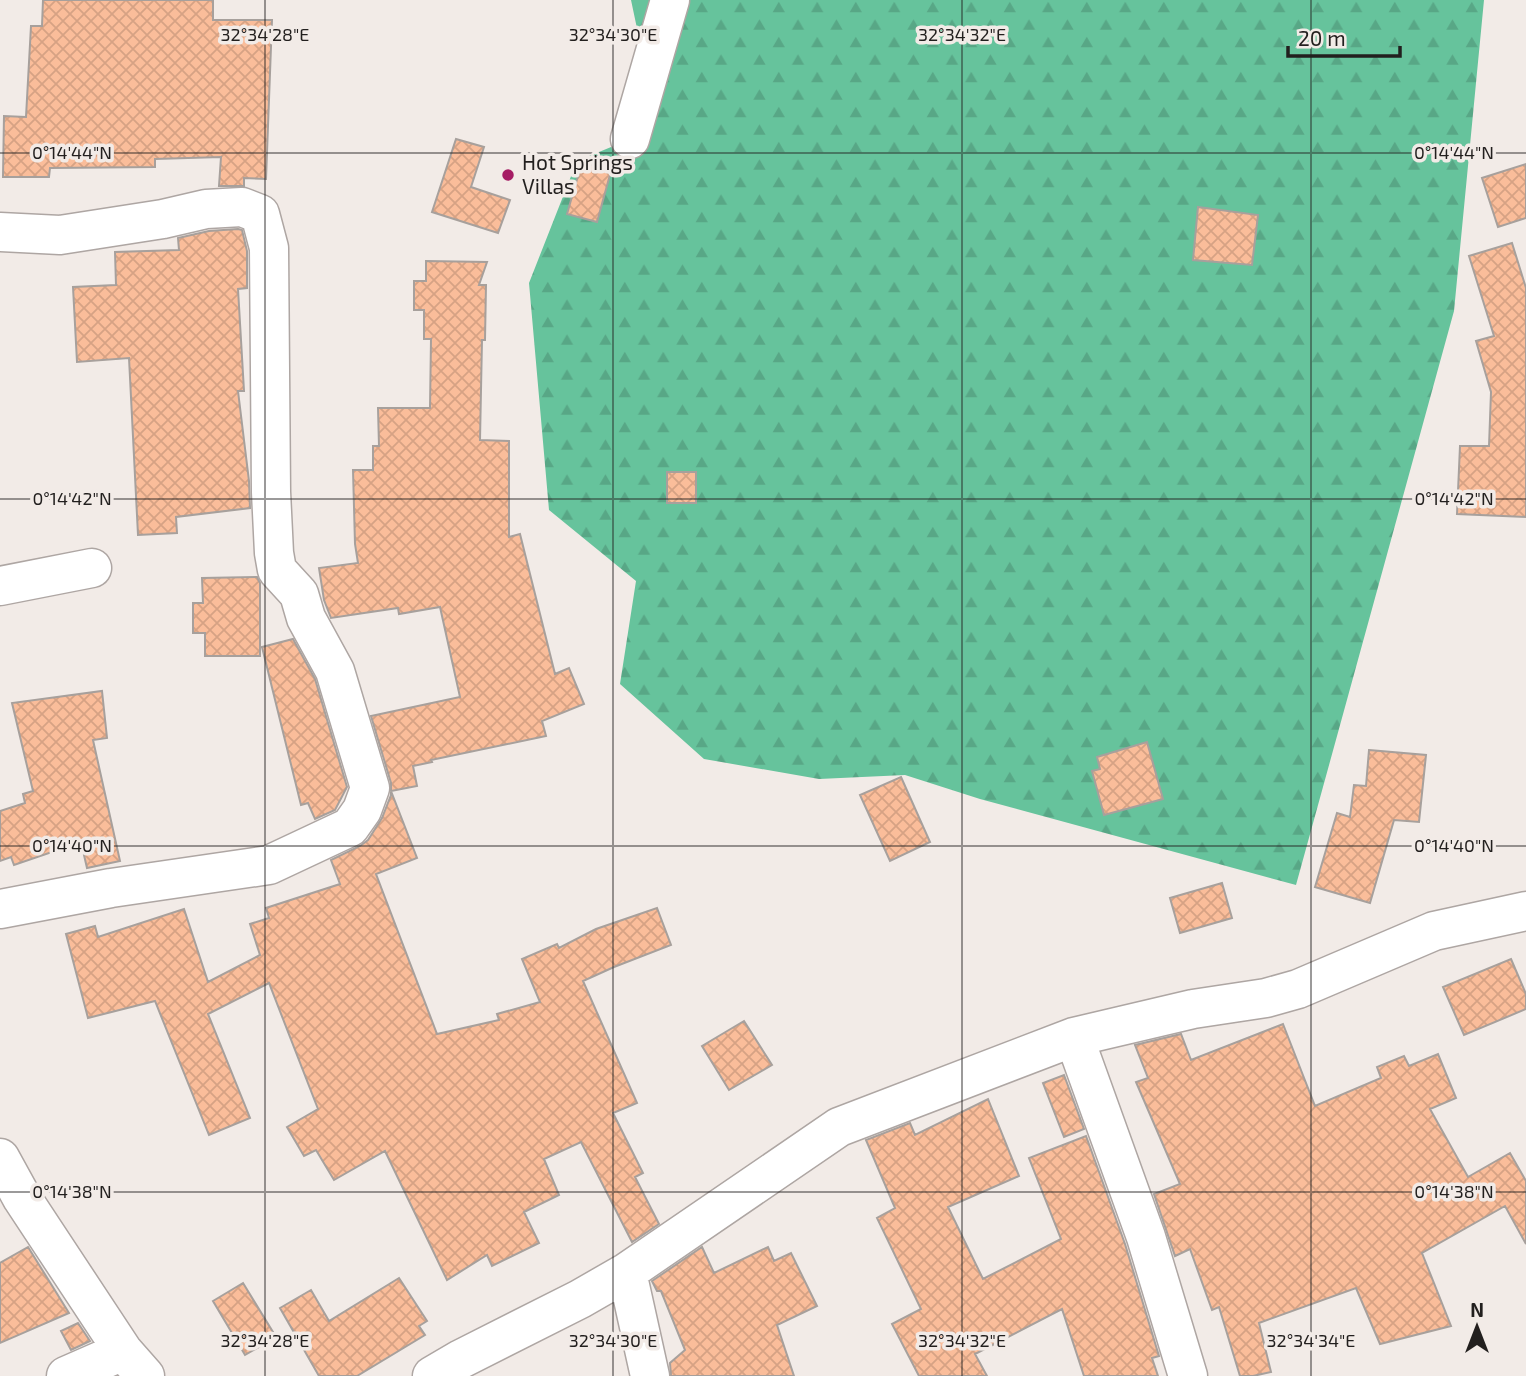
<svg xmlns="http://www.w3.org/2000/svg" width="1526" height="1376" font-family="'Exo 2',sans-serif">
	<style>
		.forest { fill: url(#forest-firs) }
		.building { fill: url(#building-cross-hatch); stroke: #a7a09c; stroke-width: 2 }
		.lines { fill: none; stroke-linecap: round; stroke-linejoin: round }
		.minor-casing { stroke: #aea6a3; stroke-width: 41 }
		.minor { stroke: #fff; stroke-width: 38 }
		.ticks { fill: none; stroke: #221f1e; stroke-width: 2; stroke-opacity: 0.45 }
		.poi-dot { fill: #a51c64; stroke: #f2ebe7; stroke-width: 2.5 }
		.labels { text-anchor: middle; stroke-width: 7; stroke-linejoin: round; paint-order: stroke }
		.poi-label { font-size: 21px; fill: #221f1e; stroke: #f2ebe7; text-anchor: start }
		.ticks-label { font-size: 18px; text-anchor: middle; fill: #221f1e; stroke: #f2ebe7; stroke-width: 7; stroke-linejoin: round; paint-order: stroke }
	</style>
	<defs>
		<pattern id="forest-firs" width="22" height="20" patternUnits="userSpaceOnUse" patternTransform="scale(1.75)"><rect width="22" height="20" fill="#66c39c"/><path d="M5 1l3.5 6h-7zM16 11l3.5 6h-7z" fill="#58a786"/></pattern>
		<pattern id="building-cross-hatch" width="8" height="8" patternUnits="userSpaceOnUse" patternTransform="scale(1.75)"><rect width="8" height="8" fill="#fabd9a"/><path d="M0 0l8 8M0 8l8-8" fill="none" stroke="#d6a284"/></pattern>
	</defs>
	<rect width="100%" height="100%" fill="#f2ebe7"/>
	<!-- forest -->
	<path class="forest" d="M 631,0 L 1484,0 L 1454,311 L 1296,885 L 980,799 L 905,775 L 819,779 L 704,759 L 620,684 L 636,581 L 549,510 L 529,283 L 577,161 L 616,145 L 646,71 Z"/>
	<!-- building -->
	<path class="building" d="M 43,0 L 213,0 L 213,20 L 272,20 L 266,179 L 244,178 L 244,186 L 219,186 L 221,157 L 155,159 L 155,167 L 50,168 L 49,177 L 3,177 L 4,116 L 26,117 L 31,26 L 42,26 Z
		M 456,139 L 484,147 L 471,187 L 510,200 L 498,233 L 432,212 Z
		M 582,162 L 611,171 L 597,222 L 567,214 Z
		M 1526,164 L 1526,218 L 1498,227 L 1482,178 Z
		M 1198,207 L 1258,215 L 1252,265 L 1193,260 Z
		M 238,229 L 242,230 L 247,251 L 247,288 L 238,289 L 244,391 L 238,391 L 249,481 L 250,508 L 176,517 L 177,533 L 138,535 L 129,358 L 77,362 L 73,287 L 116,285 L 115,252 L 179,250 L 178,238 L 209,231 Z
		M 1512,243 L 1526,288 L 1526,517 L 1457,514 L 1460,446 L 1489,446 L 1491,392 L 1476,341 L 1494,336 L 1469,256 Z
		M 426,261 L 487,262 L 479,285 L 486,285 L 485,340 L 482,340 L 480,440 L 509,441 L 509,537 L 520,534 L 555,674 L 569,668 L 584,704 L 542,721 L 546,736 L 431,760 L 432,762 L 413,766 L 417,786 L 391,791 L 417,858 L 376,874 L 437,1034 L 499,1020 L 497,1014 L 540,1002 L 522,959 L 557,944 L 559,948 L 596,929 L 657,908 L 671,945 L 614,967 L 583,981 L 637,1103 L 613,1113 L 643,1173 L 635,1177 L 659,1224 L 632,1242 L 581,1142 L 544,1159 L 559,1195 L 524,1212 L 539,1243 L 492,1266 L 487,1255 L 447,1280 L 385,1151 L 334,1180 L 316,1150 L 304,1156 L 287,1127 L 318,1109 L 269,983 L 208,1014 L 250,1118 L 209,1135 L 155,1001 L 88,1018 L 66,934 L 95,926 L 98,937 L 184,909 L 208,982 L 260,955 L 250,924 L 269,918 L 266,908 L 340,884 L 331,860 L 360,846 L 368,840 L 382,818 L 391,795 L 391,783 L 371,716 L 460,697 L 440,607 L 399,614 L 398,608 L 331,618 L 324,600 L 319,568 L 358,563 L 355,544 L 353,470 L 373,470 L 373,446 L 379,446 L 378,408 L 430,408 L 431,339 L 424,339 L 424,310 L 414,310 L 414,281 L 426,281 Z
		M 667,472 L 696,472 L 696,503 L 667,503 Z
		M 257,577 L 260,583 L 260,656 L 205,656 L 205,633 L 193,633 L 193,603 L 203,603 L 202,578 Z
		M 293,639 L 315,679 L 347,787 L 335,810 L 315,819 L 308,803 L 301,805 L 262,647 Z
		M 102,691 L 107,738 L 93,740 L 120,861 L 87,868 L 81,842 L 14,865 L 11,857 L 0,861 L 0,811 L 25,803 L 23,794 L 33,791 L 12,703 Z
		M 1147,742 L 1163,799 L 1104,815 L 1092,771 L 1100,769 L 1097,757 Z
		M 1369,750 L 1426,755 L 1419,822 L 1394,820 L 1370,903 L 1315,887 L 1337,813 L 1350,817 L 1354,785 L 1366,786 Z
		M 901,777 L 930,842 L 890,861 L 860,795 Z
		M 1222,883 L 1232,918 L 1180,933 L 1170,898 Z
		M 1511,959 L 1526,994 L 1526,1009 L 1464,1035 L 1443,987 Z
		M 744,1021 L 772,1065 L 729,1090 L 702,1046 Z
		M 1283,1024 L 1315,1106 L 1381,1078 L 1377,1067 L 1404,1056 L 1409,1066 L 1438,1054 L 1456,1098 L 1430,1109 L 1468,1177 L 1510,1153 L 1526,1181 L 1526,1244 L 1505,1206 L 1422,1253 L 1451,1326 L 1380,1344 L 1356,1288 L 1259,1323 L 1271,1372 L 1253,1376 L 1240,1376 L 1219,1307 L 1212,1310 L 1190,1249 L 1175,1256 L 1154,1194 L 1180,1184 L 1136,1082 L 1148,1078 L 1135,1045 L 1181,1034 L 1191,1060 Z
		M 1064,1075 L 1084,1129 L 1064,1137 L 1043,1083 Z
		M 988,1099 L 1019,1176 L 948,1207 L 983,1279 L 1061,1239 L 1029,1158 L 1086,1136 L 1125,1244 L 1159,1356 L 1152,1358 L 1158,1376 L 1084,1376 L 1062,1309 L 975,1354 L 987,1376 L 919,1376 L 892,1324 L 921,1309 L 877,1218 L 895,1208 L 866,1140 L 910,1123 L 915,1135 Z
		M 28,1247 L 69,1313 L 0,1343 L 0,1263 Z
		M 702,1247 L 714,1273 L 768,1247 L 774,1261 L 791,1253 L 817,1306 L 777,1325 L 794,1376 L 671,1376 L 670,1363 L 685,1350 L 661,1291 L 657,1291 L 652,1281 Z
		M 399,1278 L 427,1321 L 419,1326 L 425,1335 L 357,1376 L 319,1376 L 280,1308 L 311,1290 L 329,1321 Z
		M 243,1283 L 276,1337 L 245,1355 L 213,1301 Z
		M 78,1323 L 90,1341 L 71,1350 L 61,1331 Z"/>
	<g class="lines">
		<defs>
			<path id="minor" d="M 630,139 L 670,0
				M 0,232 L 60,235 L 163,219 L 206,209 L 242,207 L 260,214 L 269,248 L 271,492 L 274,553 L 277,570 L 299,594 L 306,618 L 335,671 L 370,788 L 362,810 L 350,827 L 269,865 L 111,888 L 0,909
				M 0,586 L 92,568
				M 1074,1037 L 1146,1237 L 1188,1376
				M 0,1158 L 22,1198 L 123,1351 L 145,1376
				M 627,1272 L 650,1376
				M 66,1376 L 123,1351
				M 432,1376 L 461,1359 L 580,1299 L 627,1272 L 839,1127 L 1074,1037 L 1193,1009 L 1266,998 L 1298,989 L 1434,931 L 1526,911"/>
		</defs>
		<!-- minor casing -->
		<use href="#minor" class="minor-casing"/>
		<!-- minor -->
		<use href="#minor" class="minor"/>
	</g>
	<!-- ticks -->
	<path class="ticks" d="M 265,0 L 265,1376M 613,0 L 613,1376M 962,0 L 962,1376M 1311,0 L 1311,1376M 0,153 L 1526,153M 0,499 L 1526,499M 0,846 L 1526,846M 0,1192 L 1526,1192"/>
	<!-- markers -->
	<circle class="poi-dot" cx="508" cy="175" r="7"/>
	<g class="labels">
		<!-- poi labels -->
		<g class="poi-label">
			<text x="522" y="170">Hot Springs<tspan x="522" dy="24">Villas</tspan></text>
		</g>
	</g>
	<g class="ticks-label">
		<text x="265" y="41">32°34'28"E</text>
		<text x="613" y="41">32°34'30"E</text>
		<text x="962" y="41">32°34'32"E</text>
		<text x="72" y="159">0°14'44"N</text>
		<text x="1454" y="159">0°14'44"N</text>
		<text x="72" y="505">0°14'42"N</text>
		<text x="1454" y="505">0°14'42"N</text>
		<text x="72" y="852">0°14'40"N</text>
		<text x="1454" y="852">0°14'40"N</text>
		<text x="72" y="1198">0°14'38"N</text>
		<text x="1454" y="1198">0°14'38"N</text>
		<text x="265" y="1347">32°34'28"E</text>
		<text x="613" y="1347">32°34'30"E</text>
		<text x="962" y="1347">32°34'32"E</text>
		<text x="1311" y="1347">32°34'34"E</text>
	</g>
	<!-- north arrow -->
	<g transform="translate(1477 1327)" stroke="#f2ebe7" stroke-width="5" paint-order="stroke">
	<path d="M0-5L12 26L0 18L-12 26Z" fill="#221f1e"/>
	<text y="-10" font-size="19" font-weight="bold" text-anchor="middle" fill="#221f1e">N</text>
	</g>
	<!-- scale -->
	<path d="M1288 46v10h112v-10" fill="none" stroke="#221f1e" stroke-width="3.5"/>
	<text x="1298" y="46" font-size="21" fill="#221f1e" stroke="#f2ebe7" stroke-width="5" paint-order="stroke">20 m</text>
</svg>
